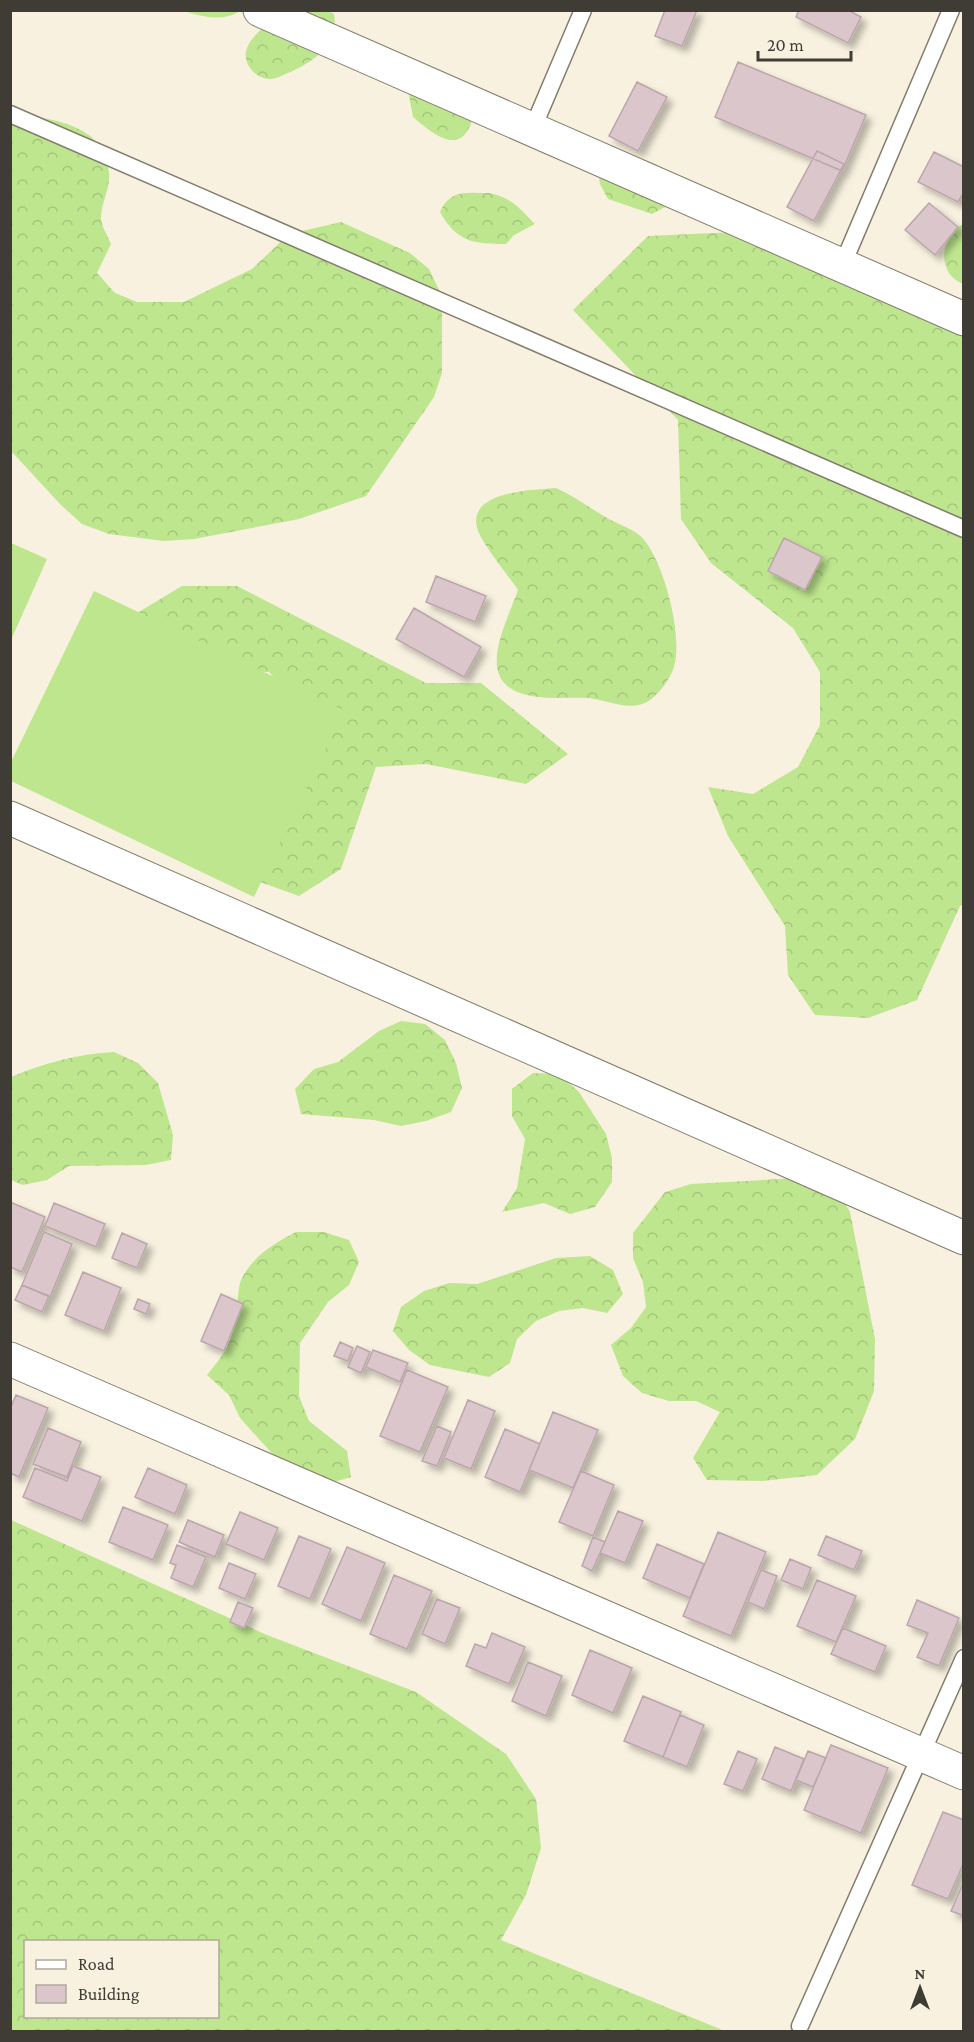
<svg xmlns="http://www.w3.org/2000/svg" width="974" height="2042" font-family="'Crimson Pro',serif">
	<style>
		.forest { fill: url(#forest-crowns); fill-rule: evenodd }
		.garden { fill: #bee68e }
		.building { fill: #dbc6cc; stroke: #baa6ab; stroke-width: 1.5; filter: url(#shadow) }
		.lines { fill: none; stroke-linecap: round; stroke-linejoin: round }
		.lane-casing { stroke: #827c6c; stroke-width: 19 }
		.street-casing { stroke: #827c6c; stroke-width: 35 }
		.lane { stroke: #fff; stroke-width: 16 }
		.street { stroke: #fff; stroke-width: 33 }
	</style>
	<defs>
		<pattern id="forest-crowns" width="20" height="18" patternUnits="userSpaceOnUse" patternTransform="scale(1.5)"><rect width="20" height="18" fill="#bee68e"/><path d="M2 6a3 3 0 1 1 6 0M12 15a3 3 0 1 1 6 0" fill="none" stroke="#a4c67b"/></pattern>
		<filter id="shadow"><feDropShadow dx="5.5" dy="5.5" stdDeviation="3" flood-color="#0004"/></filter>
	</defs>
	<rect width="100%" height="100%" fill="#f8f1df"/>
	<!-- forest -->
	<path class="forest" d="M 184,11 L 240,11 C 223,22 203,17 184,11 Z
		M 283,11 L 328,11 L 334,14 C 339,44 313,63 288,73 C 283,75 276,79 270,79 C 257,79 243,65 246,51 C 250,35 272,21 283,11 Z
		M 408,90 L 473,117 C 462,159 433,134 413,117 Z
		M 11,113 C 49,119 104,122 109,172 C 111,187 101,203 101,218 C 101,226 108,236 111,244 L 97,273 L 115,293 L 137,302 L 184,302 L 252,269 L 289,234 L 341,222 L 410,253 L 429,269 L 440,292 L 442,316 L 442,373 L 434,397 L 366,496 L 299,519 L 194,539 L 164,541 L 109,534 L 82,524 L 61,505 L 11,451 Z
		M 629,155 C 664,166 676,167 665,207 L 652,214 L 608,199 L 600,184 L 598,172 Z
		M 489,193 C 512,198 518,207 535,224 L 514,235 L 506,244 C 473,244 457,242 440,212 C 450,189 467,193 489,193 Z
		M 963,224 L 963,284 C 936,273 940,237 963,224 Z
		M 758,231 L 963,310 L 963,904 L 960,906 L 917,1000 L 868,1018 L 815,1015 L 788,975 L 785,926 L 728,836 L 708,787 L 753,794 L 798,767 L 820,725 L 820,672 L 793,628 L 711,563 L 681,519 L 678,420 L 573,310 L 648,236 Z
		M 556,488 C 574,496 590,508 607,518 C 619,525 636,529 645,541 C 665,567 683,636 674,667 C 670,679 660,693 650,700 C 631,713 608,700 588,698 C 572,697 555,699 538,697 C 470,689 503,632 518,590 C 508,575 484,546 478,531 C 464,491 532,490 556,488 Z
		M 182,586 L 237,586 L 426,683 L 481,683 L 568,754 L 526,784 L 426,764 L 376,767 L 341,869 L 299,896 L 252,879 L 306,710 L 269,672 L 217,672 L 137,613 Z
		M 401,1021 L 425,1024 L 445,1040 L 456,1063 L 462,1088 L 451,1112 L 426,1121 L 401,1126 L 374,1120 L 301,1114 L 295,1089 L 314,1069 L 338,1062 L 379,1031 Z
		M 114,1052 L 138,1063 L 158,1083 L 173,1135 L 171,1160 L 146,1165 L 69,1166 L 47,1180 L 23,1185 L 11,1180 L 11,1077 C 44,1063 78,1054 114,1052 Z
		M 533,1073 L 559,1074 L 579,1092 L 606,1134 L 612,1158 L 612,1182 L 595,1207 L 570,1214 L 544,1203 L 502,1212 L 517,1188 L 525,1139 L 512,1116 L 512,1089 Z
		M 815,1177 L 837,1191 L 850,1212 L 875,1339 L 874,1391 L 855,1439 L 817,1475 L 762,1481 L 707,1480 L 693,1458 L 720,1412 L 696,1401 L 669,1401 L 642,1393 L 623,1376 L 611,1345 L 631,1328 L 646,1307 L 643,1282 L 633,1258 L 633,1233 L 665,1192 L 691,1184 Z
		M 296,1232 L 324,1232 L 349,1240 L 359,1262 L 349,1285 L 328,1302 L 300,1343 L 299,1396 L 309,1421 L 347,1451 L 351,1477 L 327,1484 L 278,1460 L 240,1418 L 229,1395 L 207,1375 C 228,1350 232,1341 237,1308 C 238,1300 238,1288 241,1280 C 252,1257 274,1243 296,1232 Z
		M 590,1256 L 613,1270 L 623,1294 L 607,1313 L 583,1308 L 559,1311 L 536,1321 L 517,1339 L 510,1363 L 489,1377 L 430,1365 L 409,1350 L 393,1331 L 401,1307 L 424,1291 L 449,1283 L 477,1284 L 556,1258 Z
		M 11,1520 L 267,1635 L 416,1692 L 506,1754 L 536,1799 L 541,1848 L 526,1895 L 501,1940 L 725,2031 L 11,2032 ZM 26,1942 L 218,1942 L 218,2016 L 26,2016 Z"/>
	<!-- garden -->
	<path class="garden" d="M 11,543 L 47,559 L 11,640 Z
		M 94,591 L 344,710 L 254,897 L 11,781 L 11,762 Z"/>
	<!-- building -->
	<path class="building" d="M 665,10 L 697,10 L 682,46 L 655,36 Z
		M 799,10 L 848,10 L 861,17 L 848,43 L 796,17 Z
		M 738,62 L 866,115 L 842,171 L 715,117 Z
		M 637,82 L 667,97 L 638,151 L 609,136 Z
		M 817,151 L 844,164 L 814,221 L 787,207 Z
		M 934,152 L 964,167 L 964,192 L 958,202 L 918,182 Z
		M 929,203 L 958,227 L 935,255 L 905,230 Z
		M 784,538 L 822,557 L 805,590 L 768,571 Z
		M 436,576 L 486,596 L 475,622 L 426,602 Z
		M 414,608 L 481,647 L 464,677 L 396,639 Z
		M 10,1202 L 45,1217 L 22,1272 L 10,1267 Z
		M 54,1203 L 105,1224 L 96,1247 L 45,1226 Z
		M 44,1232 L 72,1244 L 50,1297 L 22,1285 Z
		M 122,1233 L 147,1244 L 137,1268 L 112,1258 Z
		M 83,1272 L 121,1288 L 104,1331 L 65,1315 Z
		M 22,1285 L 49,1296 L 42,1312 L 15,1300 Z
		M 221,1294 L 243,1304 L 224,1351 L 201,1341 Z
		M 138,1299 L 150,1304 L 146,1314 L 134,1309 Z
		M 340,1342 L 353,1348 L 348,1361 L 334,1356 Z
		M 357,1346 L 370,1352 L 361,1373 L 348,1367 Z
		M 373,1350 L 408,1363 L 400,1382 L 366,1367 Z
		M 407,1370 L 448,1387 L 420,1452 L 380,1436 Z
		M 16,1395 L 48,1408 L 19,1477 L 10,1473 L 10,1409 Z
		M 468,1400 L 495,1411 L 471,1469 L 444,1458 Z
		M 553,1412 L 598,1430 L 573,1488 L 529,1470 Z
		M 437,1426 L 451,1432 L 437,1466 L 422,1461 Z
		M 48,1428 L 81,1442 L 67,1477 L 33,1464 Z
		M 505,1429 L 540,1444 L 520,1492 L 485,1477 Z
		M 73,1466 L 101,1477 L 82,1521 L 23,1497 L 35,1468 L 67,1481 Z
		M 148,1468 L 187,1485 L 175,1514 L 135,1497 Z
		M 581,1471 L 614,1485 L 593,1536 L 559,1522 Z
		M 123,1507 L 168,1525 L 153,1560 L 109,1542 Z
		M 618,1511 L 643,1521 L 625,1563 L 600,1553 Z
		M 240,1512 L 278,1528 L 264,1560 L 226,1544 Z
		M 188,1520 L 224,1535 L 215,1557 L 179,1542 Z
		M 718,1532 L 766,1552 L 731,1636 L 683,1616 Z
		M 299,1536 L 331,1549 L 310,1599 L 278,1586 Z
		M 826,1536 L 862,1551 L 854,1570 L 818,1555 Z
		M 593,1537 L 605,1542 L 592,1571 L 582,1566 Z
		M 657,1544 L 704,1564 L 690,1598 L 643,1578 Z
		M 177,1545 L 206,1557 L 193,1587 L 171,1578 L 176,1565 L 170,1563 Z
		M 347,1547 L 385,1563 L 361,1621 L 322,1604 Z
		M 790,1559 L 811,1568 L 803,1589 L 781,1580 Z
		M 229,1563 L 256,1574 L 245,1599 L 219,1588 Z
		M 761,1570 L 777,1576 L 764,1609 L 748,1602 Z
		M 394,1575 L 432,1591 L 407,1649 L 370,1634 Z
		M 817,1580 L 856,1596 L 836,1642 L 797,1626 Z
		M 437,1599 L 460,1608 L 445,1644 L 422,1634 Z
		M 917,1600 L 959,1618 L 939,1666 L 917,1657 L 928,1633 L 907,1625 Z
		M 238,1602 L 253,1608 L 244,1628 L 230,1622 Z
		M 843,1628 L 886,1646 L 875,1672 L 831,1654 Z
		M 492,1633 L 525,1647 L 509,1684 L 466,1666 L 475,1644 L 486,1648 Z
		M 590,1650 L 632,1668 L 613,1713 L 572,1695 Z
		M 528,1662 L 562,1676 L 546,1716 L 512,1701 Z
		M 643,1696 L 681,1712 L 663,1757 L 624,1741 Z
		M 680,1715 L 704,1725 L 687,1767 L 663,1757 Z
		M 831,1745 L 888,1768 L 861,1833 L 804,1810 Z
		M 775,1747 L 804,1759 L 791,1791 L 762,1779 Z
		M 738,1751 L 757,1759 L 743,1791 L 724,1784 Z
		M 808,1751 L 826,1758 L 813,1787 L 796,1780 Z
		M 943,1812 L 964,1820 L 964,1862 L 948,1899 L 912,1885 Z
		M 964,1881 L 964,1916 L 951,1911 Z"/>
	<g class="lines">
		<defs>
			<path id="lane" d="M 10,114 L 964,529
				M 532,130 L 583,10
				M 842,266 L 951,10
				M 800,2026 L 964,1658"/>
			<path id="street" d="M 260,10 L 964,319
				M 10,818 L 964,1238
				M 10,1359 L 964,1773"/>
		</defs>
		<!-- lane casing -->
		<use href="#lane" class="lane-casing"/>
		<!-- street casing -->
		<use href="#street" class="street-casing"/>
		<!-- lane -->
		<use href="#lane" class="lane"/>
		<!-- street -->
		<use href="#street" class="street"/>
	</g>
	<!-- border -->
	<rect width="974" height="2042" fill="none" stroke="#3f3c35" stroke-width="24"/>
	<!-- legend -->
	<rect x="24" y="1940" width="195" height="78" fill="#f8f1df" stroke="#aea99b" stroke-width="1.5"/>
	<rect x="36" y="1960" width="30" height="9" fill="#ffffff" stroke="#aea99b" stroke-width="1.5"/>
	<text x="78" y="1970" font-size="18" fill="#3f3c35">Road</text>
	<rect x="36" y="1985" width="30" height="18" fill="#dbc6cc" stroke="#aea99b" stroke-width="1.5"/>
	<text x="78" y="2000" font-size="18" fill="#3f3c35">Building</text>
	<!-- north arrow -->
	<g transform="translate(920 1988)" stroke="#f8f1df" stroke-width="4.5" paint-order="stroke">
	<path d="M0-4.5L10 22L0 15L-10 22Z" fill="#3f3c35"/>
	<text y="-9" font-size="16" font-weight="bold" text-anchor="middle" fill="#3f3c35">N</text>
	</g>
	<!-- scale -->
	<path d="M758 51v9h93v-9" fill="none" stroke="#3f3c35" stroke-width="3"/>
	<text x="767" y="51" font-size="18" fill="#3f3c35" stroke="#f8f1df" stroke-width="4.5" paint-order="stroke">20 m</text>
</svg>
